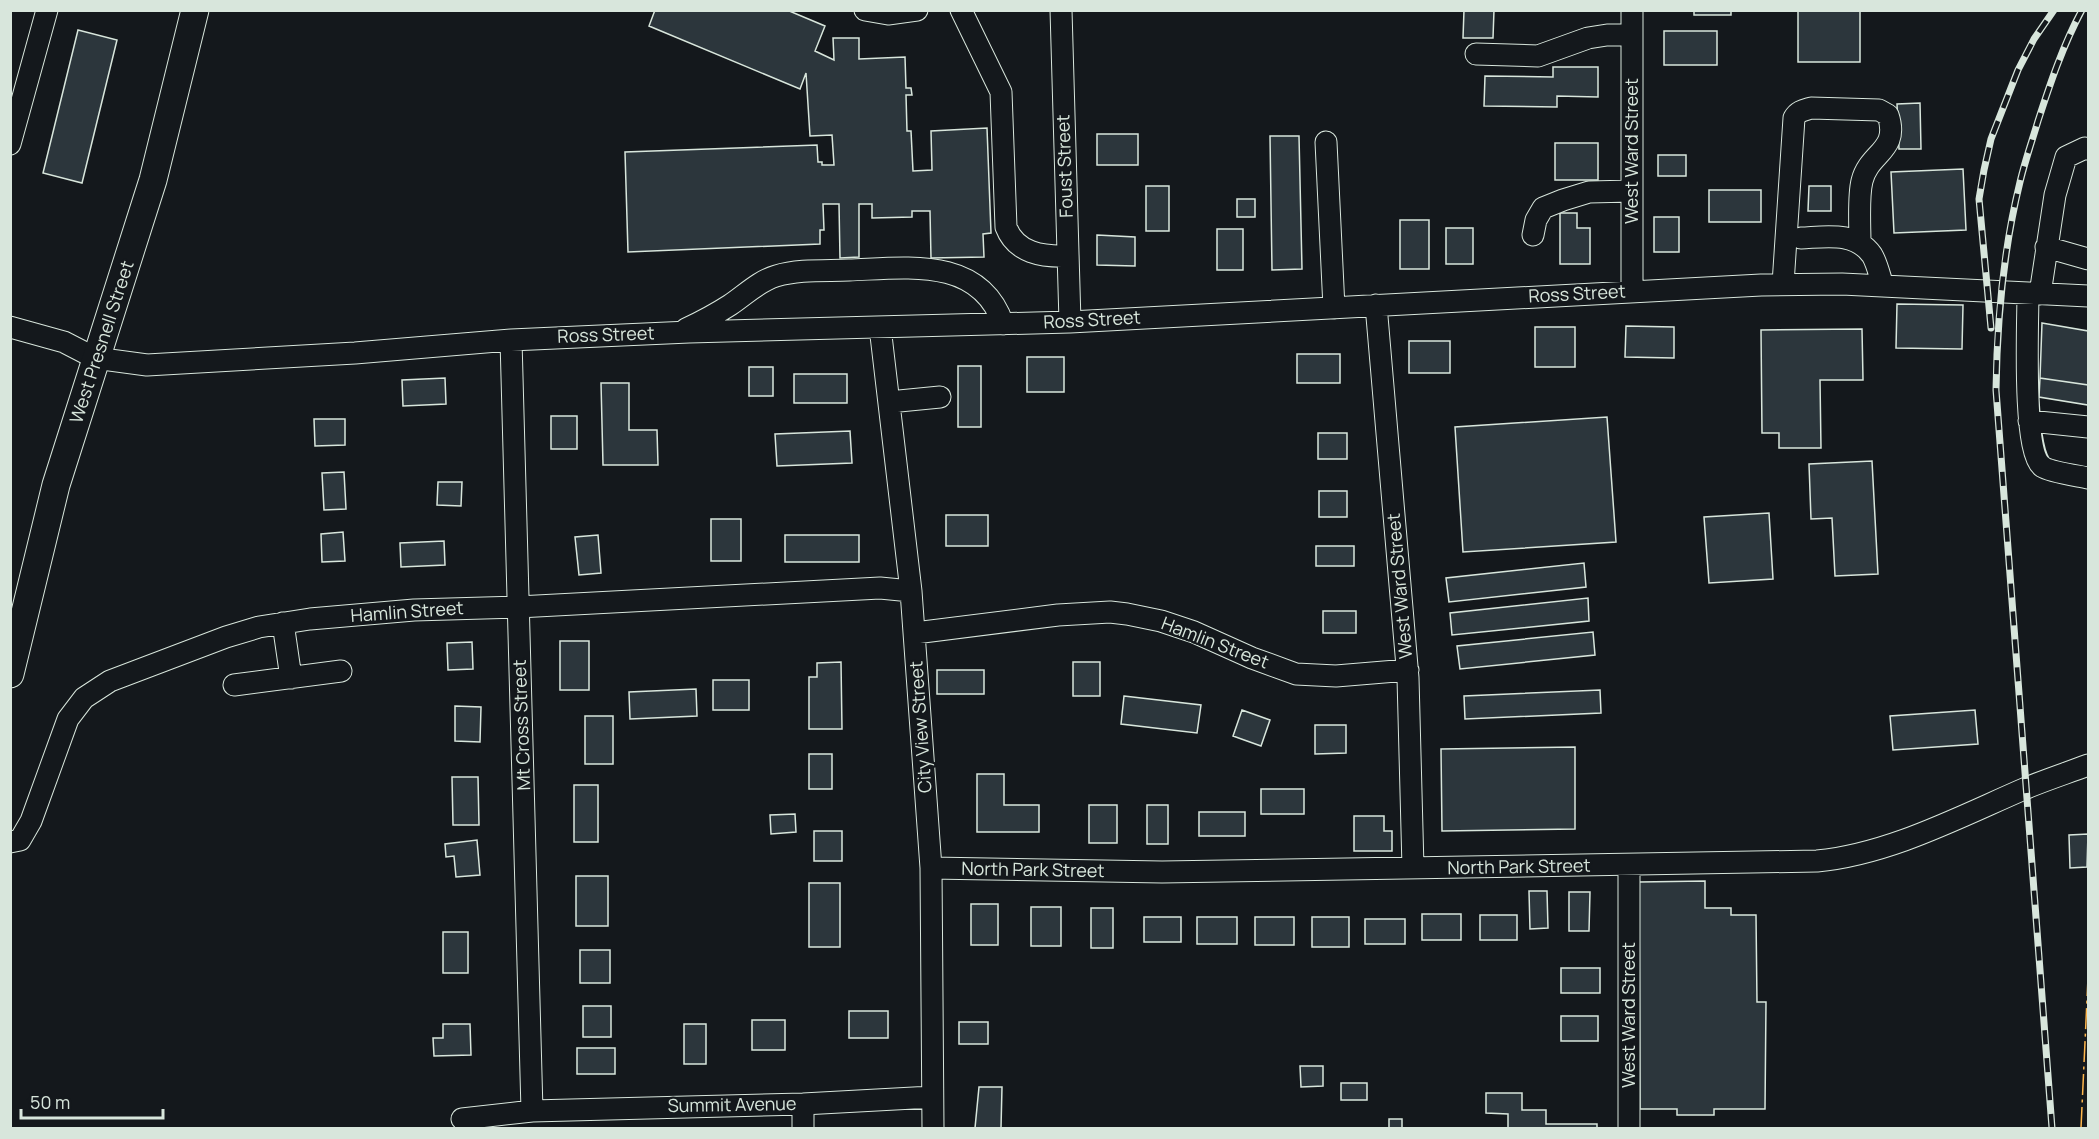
<svg xmlns="http://www.w3.org/2000/svg" width="2099" height="1139" font-family="Manrope,sans-serif">
	<style>
		.building { fill: #2c363c; stroke: #d8e6dc; stroke-width: 1.5 }
		.lines { fill: none; stroke-linecap: round; stroke-linejoin: round }
		.minor-casing { stroke: #d8e6dc; stroke-width: 23 }
		.major-casing { stroke: #d8e6dc; stroke-width: 29 }
		.minor { stroke: #14181c; stroke-width: 21 }
		.major { stroke: #14181c; stroke-width: 27 }
		.rail-casing { stroke: #d8e6dc; stroke-width: 7 }
		.rail { stroke: #14181c; stroke-width: 4.5; stroke-dasharray: 14; stroke-linecap: butt }
		.power { stroke: #ffb74d; stroke-width: 1.5; stroke-dasharray: 21 4.5 3 4.5; stroke-linecap: butt }
		.labels { text-anchor: middle; stroke-width: 4.5; stroke-linejoin: round; paint-order: stroke }
		.street-label { font-size: 18px; fill: #d8e6dc; stroke: #14181c }
	</style>
	<rect width="100%" height="100%" fill="#14181c"/>
	<!-- building -->
	<path class="building" d="M 655,10 L 787,10 L 825,26 L 815,51 L 834,60 L 833,38 L 859,38 L 859,59 L 905,57 L 906,88 L 911,88 L 912,95 L 906,95 L 907,131 L 911,131 L 913,171 L 932,170 L 931,131 L 987,128 L 991,233 L 983,234 L 984,257 L 931,258 L 930,211 L 912,211 L 912,217 L 872,218 L 872,204 L 859,204 L 859,257 L 840,258 L 839,204 L 823,204 L 824,230 L 820,230 L 820,244 L 628,252 L 625,152 L 817,145 L 818,162 L 822,162 L 822,165 L 834,165 L 832,135 L 810,136 L 806,73 L 800,89 L 649,26 Z
		M 1464,10 L 1494,10 L 1493,38 L 1463,38 Z
		M 1694,10 L 1731,10 L 1731,15 L 1694,15 Z
		M 1798,10 L 1860,10 L 1860,62 L 1798,62 Z
		M 78,30 L 117,40 L 82,183 L 43,173 Z
		M 1664,31 L 1717,31 L 1717,65 L 1664,65 Z
		M 1553,67 L 1598,67 L 1598,97 L 1557,96 L 1557,107 L 1484,106 L 1485,76 L 1553,77 Z
		M 1920,103 L 1921,149 L 1899,149 L 1897,104 Z
		M 1097,134 L 1138,134 L 1138,165 L 1097,165 Z
		M 1270,136 L 1299,136 L 1302,269 L 1272,270 Z
		M 1555,143 L 1598,143 L 1598,180 L 1555,180 Z
		M 1658,155 L 1686,155 L 1686,176 L 1658,176 Z
		M 1963,169 L 1966,230 L 1894,233 L 1891,172 Z
		M 1146,186 L 1169,186 L 1169,231 L 1146,231 Z
		M 1809,186 L 1831,186 L 1831,211 L 1808,211 Z
		M 1709,190 L 1761,190 L 1761,222 L 1709,222 Z
		M 1237,199 L 1255,199 L 1255,217 L 1237,217 Z
		M 1560,213 L 1577,213 L 1577,228 L 1590,228 L 1590,264 L 1560,264 Z
		M 1654,217 L 1679,217 L 1679,252 L 1654,252 Z
		M 1400,220 L 1429,220 L 1429,269 L 1400,269 Z
		M 1446,228 L 1473,228 L 1473,264 L 1446,264 Z
		M 1217,229 L 1243,229 L 1243,270 L 1217,270 Z
		M 1097,235 L 1135,237 L 1135,266 L 1097,265 Z
		M 1897,304 L 1963,305 L 1962,349 L 1896,348 Z
		M 2042,323 L 2088,331 L 2088,385 L 2040,378 Z
		M 1626,326 L 1674,327 L 1674,358 L 1625,357 Z
		M 1535,327 L 1575,327 L 1575,367 L 1535,367 Z
		M 1862,329 L 1863,380 L 1820,380 L 1821,448 L 1779,448 L 1779,433 L 1762,433 L 1761,330 Z
		M 1409,341 L 1450,341 L 1450,373 L 1409,373 Z
		M 1297,354 L 1340,354 L 1340,383 L 1297,383 Z
		M 1027,357 L 1064,357 L 1064,392 L 1027,392 Z
		M 958,366 L 981,366 L 981,427 L 958,427 Z
		M 749,367 L 773,367 L 773,396 L 749,396 Z
		M 794,374 L 847,374 L 847,403 L 794,403 Z
		M 445,378 L 446,404 L 403,406 L 402,380 Z
		M 2040,378 L 2088,385 L 2088,405 L 2039,397 Z
		M 601,383 L 629,383 L 629,430 L 657,430 L 658,465 L 603,465 Z
		M 551,416 L 577,416 L 577,449 L 551,449 Z
		M 1607,417 L 1616,542 L 1463,552 L 1455,427 Z
		M 314,419 L 345,419 L 345,445 L 315,446 Z
		M 850,431 L 852,463 L 777,466 L 775,434 Z
		M 1318,433 L 1347,433 L 1347,459 L 1318,459 Z
		M 1872,461 L 1878,574 L 1835,576 L 1832,518 L 1811,519 L 1809,464 Z
		M 344,472 L 346,509 L 324,510 L 322,473 Z
		M 438,482 L 462,482 L 461,506 L 437,505 Z
		M 1319,491 L 1347,491 L 1347,517 L 1319,517 Z
		M 1769,513 L 1773,579 L 1709,583 L 1704,517 Z
		M 946,515 L 988,515 L 988,546 L 946,546 Z
		M 711,519 L 741,519 L 741,561 L 711,561 Z
		M 343,532 L 345,561 L 322,562 L 321,534 Z
		M 598,535 L 601,573 L 579,575 L 575,537 Z
		M 785,535 L 859,535 L 859,562 L 785,562 Z
		M 444,541 L 445,565 L 401,567 L 400,543 Z
		M 1316,546 L 1354,546 L 1354,566 L 1316,566 Z
		M 1584,563 L 1586,587 L 1449,602 L 1446,578 Z
		M 1588,598 L 1589,621 L 1452,635 L 1450,613 Z
		M 1323,611 L 1356,611 L 1356,633 L 1323,633 Z
		M 1593,632 L 1595,655 L 1460,669 L 1457,646 Z
		M 560,641 L 589,641 L 589,690 L 560,690 Z
		M 472,642 L 473,669 L 448,670 L 447,643 Z
		M 841,662 L 842,729 L 809,729 L 809,677 L 817,677 L 817,663 Z
		M 1073,662 L 1100,662 L 1100,696 L 1073,696 Z
		M 937,670 L 984,670 L 984,694 L 937,694 Z
		M 713,680 L 749,680 L 749,710 L 713,710 Z
		M 696,689 L 697,716 L 630,719 L 629,692 Z
		M 1600,690 L 1601,713 L 1465,719 L 1464,696 Z
		M 1124,696 L 1201,705 L 1197,733 L 1121,724 Z
		M 455,706 L 481,707 L 480,742 L 455,741 Z
		M 1242,710 L 1270,720 L 1261,746 L 1233,736 Z
		M 1975,710 L 1978,744 L 1893,750 L 1890,716 Z
		M 585,716 L 613,716 L 613,764 L 585,764 Z
		M 1315,725 L 1346,725 L 1346,753 L 1315,754 Z
		M 1575,747 L 1575,829 L 1442,831 L 1441,749 Z
		M 809,754 L 832,754 L 832,789 L 809,789 Z
		M 977,774 L 1004,774 L 1004,805 L 1039,805 L 1039,832 L 977,832 Z
		M 452,777 L 478,777 L 479,825 L 453,825 Z
		M 574,785 L 598,785 L 598,842 L 574,842 Z
		M 1261,789 L 1304,789 L 1304,814 L 1261,814 Z
		M 1089,805 L 1117,805 L 1117,843 L 1089,843 Z
		M 1147,805 L 1168,805 L 1168,844 L 1147,844 Z
		M 1199,812 L 1245,812 L 1245,836 L 1199,836 Z
		M 795,814 L 796,832 L 771,834 L 770,815 Z
		M 1354,816 L 1384,816 L 1384,831 L 1392,831 L 1392,851 L 1354,851 Z
		M 814,831 L 842,831 L 842,861 L 814,861 Z
		M 2088,834 L 2087,867 L 2070,868 L 2069,835 Z
		M 477,840 L 480,875 L 456,877 L 454,856 L 446,857 L 445,844 Z
		M 576,876 L 608,876 L 608,926 L 576,926 Z
		M 1705,881 L 1705,908 L 1731,908 L 1731,915 L 1756,915 L 1757,1002 L 1766,1002 L 1765,1109 L 1714,1109 L 1714,1115 L 1677,1115 L 1677,1109 L 1640,1109 L 1639,882 Z
		M 809,883 L 840,883 L 840,947 L 809,947 Z
		M 1529,891 L 1547,891 L 1548,928 L 1530,929 Z
		M 1569,892 L 1590,892 L 1589,931 L 1569,931 Z
		M 971,904 L 998,904 L 998,945 L 971,945 Z
		M 1031,907 L 1061,907 L 1061,946 L 1031,946 Z
		M 1091,908 L 1113,908 L 1113,948 L 1091,948 Z
		M 1422,914 L 1461,914 L 1461,940 L 1422,940 Z
		M 1480,915 L 1517,915 L 1517,940 L 1480,940 Z
		M 1144,917 L 1181,917 L 1181,942 L 1144,942 Z
		M 1197,917 L 1237,917 L 1237,944 L 1197,944 Z
		M 1255,917 L 1294,917 L 1294,945 L 1255,945 Z
		M 1312,917 L 1349,917 L 1349,947 L 1312,947 Z
		M 1365,919 L 1405,919 L 1405,944 L 1365,944 Z
		M 443,932 L 468,932 L 468,973 L 443,973 Z
		M 580,950 L 610,950 L 610,983 L 580,983 Z
		M 1561,968 L 1600,968 L 1600,993 L 1561,993 Z
		M 583,1006 L 611,1006 L 611,1037 L 583,1037 Z
		M 849,1011 L 888,1011 L 888,1038 L 849,1038 Z
		M 1561,1016 L 1598,1016 L 1598,1041 L 1561,1041 Z
		M 752,1020 L 785,1020 L 785,1050 L 752,1050 Z
		M 959,1022 L 988,1022 L 988,1044 L 959,1044 Z
		M 443,1024 L 470,1024 L 471,1055 L 434,1056 L 433,1038 L 443,1038 Z
		M 684,1024 L 706,1024 L 706,1064 L 684,1064 Z
		M 577,1048 L 615,1048 L 615,1074 L 577,1074 Z
		M 1300,1066 L 1323,1066 L 1323,1086 L 1301,1087 Z
		M 1341,1083 L 1367,1083 L 1367,1100 L 1341,1100 Z
		M 979,1087 L 1002,1087 L 1001,1128 L 975,1128 Z
		M 1486,1093 L 1522,1093 L 1522,1110 L 1546,1110 L 1546,1124 L 1597,1124 L 1597,1128 L 1508,1128 L 1508,1114 L 1486,1113 Z
		M 1389,1119 L 1402,1119 L 1402,1128 L 1389,1128 Z"/>
	<g class="lines">
		<defs>
			<path id="minor" d="M 865,10 L 888,14 L 917,10
				M 961,10 L 1001,92 L 1006,227 C 1016,253 1042,257 1068,256
				M 1061,10 L 1070,322
				M 1476,54 L 1538,56 L 1588,38 L 1607,35 L 1632,35
				M 1326,142 L 1334,308
				M 10,144 L 47,10
				M 1533,235 L 1536,220 L 1543,208 L 1563,200 L 1589,192 L 1632,191
				M 1801,238 C 1826,237 1855,231 1872,255 C 1877,263 1880,277 1883,286
				M 2046,247 L 2088,259
				M 1783,284 L 1794,118 C 1798,111 1804,110 1811,108 L 1879,110 L 1888,115 C 1900,151 1869,152 1862,181 C 1858,197 1860,226 1860,243
				M 1632,291 L 1632,10
				M 2028,293 C 2028,321 2022,454 2043,467 C 2050,472 2079,476 2088,478
				M 2040,294 L 2055,195 L 2066,157 L 2085,148 L 2088,149
				M 1376,305 L 1408,678 L 1413,868
				M 10,327 L 64,342 L 95,358 L 147,365 L 355,353 L 511,340 L 689,332 L 1070,322 L 1761,285 L 1842,284 L 2088,296
				M 880,327 L 911,591 L 931,868 L 933,1128
				M 686,329 C 701,322 716,314 730,305 C 745,295 759,281 776,276 C 799,269 826,271 849,270 C 906,268 980,256 1003,324
				M 511,340 L 532,1111
				M 889,402 L 940,397
				M 2029,421 L 2088,427
				M 283,623 L 291,678
				M 915,633 L 1058,615 L 1110,612 L 1127,614 L 1161,621 L 1194,632 L 1252,658 L 1296,674 L 1336,676 L 1408,670
				M 234,685 L 341,671
				M 10,842 L 20,840 L 31,821 L 68,719 L 84,698 L 110,681 L 226,637 L 259,627 L 310,619 L 414,610 L 518,607 L 880,588 L 911,591
				M 1629,865 L 1629,1128
				M 931,868 L 1162,872 L 1817,861 C 1889,854 1957,818 2024,789 C 2045,780 2067,773 2088,765
				M 803,1104 L 803,1128
				M 462,1119 L 532,1111 L 803,1104 L 932,1097"/>
			<path id="major" d="M 10,674 L 56,485 L 153,180 L 195,10"/>
		</defs>
		<!-- minor casing -->
		<use href="#minor" class="minor-casing"/>
		<!-- major casing -->
		<use href="#major" class="major-casing"/>
		<!-- minor -->
		<use href="#minor" class="minor"/>
		<!-- major -->
		<use href="#major" class="major"/>
		<defs>
			<path id="rail" d="M 1991,328 L 1979,199 L 1984,170 L 1991,139 L 2018,70 L 2034,39 L 2054,10
				M 2052,1128 L 1996,390 C 1997,320 2003,251 2020,182 C 2025,161 2032,141 2038,121 C 2050,84 2063,45 2082,10"/>
		</defs>
		<!-- rail casing -->
		<use href="#rail" class="rail-casing"/>
		<!-- rail -->
		<use href="#rail" class="rail"/>
		<!-- power -->
		<path class="power" d="M 2081,1128 L 2088,978"/>
	</g>
	<g class="labels">
		<!-- street labels -->
		<g class="street-label">
			<text transform="translate(1632 151) rotate(-90)" y="6">West Ward Street</text>
			<text transform="translate(1065 166) rotate(-92)" y="6">Foust Street</text>
			<text transform="translate(1577 294) rotate(-3)" y="6">Ross Street</text>
			<text transform="translate(1092 320) rotate(-3)" y="6">Ross Street</text>
			<text transform="translate(606 335) rotate(-2)" y="6">Ross Street</text>
			<text transform="translate(102 342) rotate(-72)" y="6">West Presnell Street</text>
			<text transform="translate(1400 586) rotate(-95)" y="6">West Ward Street</text>
			<text transform="translate(407 612) rotate(-4)" y="6">Hamlin Street</text>
			<text transform="translate(1215 643) rotate(21)" y="6">Hamlin Street</text>
			<text transform="translate(522 725) rotate(-92)" y="6">Mt Cross Street</text>
			<text transform="translate(921 727) rotate(-94)" y="6">City View Street</text>
			<text transform="translate(1519 867) rotate(-1)" y="6">North Park Street</text>
			<text transform="translate(1033 870) rotate(1)" y="6">North Park Street</text>
			<text transform="translate(1629 1015) rotate(-90)" y="6">West Ward Street</text>
			<text transform="translate(732 1105) rotate(-1)" y="6">Summit Avenue</text>
		</g>
	</g>
	<!-- border -->
	<rect width="2099" height="1139" fill="none" stroke="#d8e6dc" stroke-width="24"/>
	<!-- scale -->
	<path d="M21 1109v9h142v-9" fill="none" stroke="#d8e6dc" stroke-width="3"/>
	<text x="30" y="1109" font-size="18" fill="#d8e6dc" stroke="#14181c" stroke-width="4.5" paint-order="stroke">50 m</text>
</svg>
